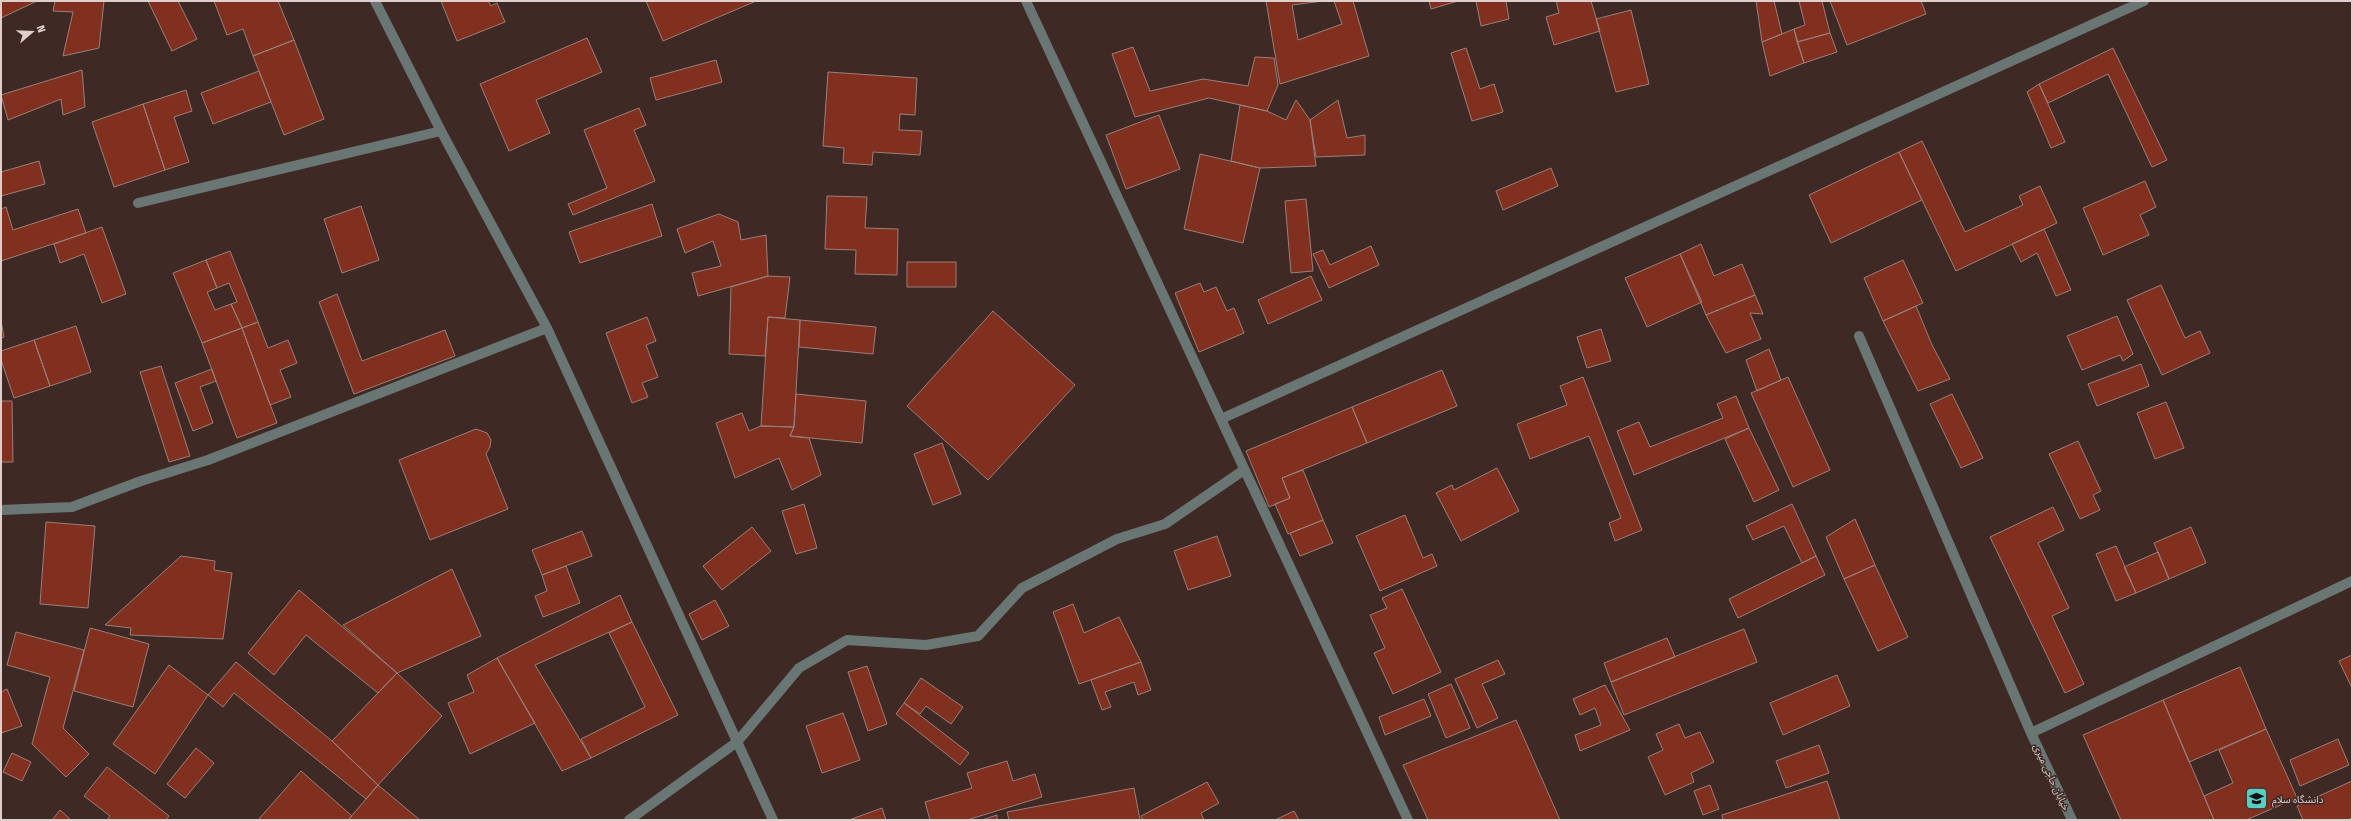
<svg xmlns="http://www.w3.org/2000/svg" width="2353" height="821" font-family="'Fira Sans Condensed','Noto Sans Arabic',sans-serif">
	<style>
		.building { fill: #813020; stroke: #9a7f79 }
		.lines { fill: none; stroke-linecap: round; stroke-linejoin: round }
		.minor { stroke: #697674; stroke-width: 10 }
		.labels { text-anchor: middle; stroke-width: 3; stroke-linejoin: round; paint-order: stroke }
		.street-label { font-size: 10px; fill: #decfcc; stroke: #3f2924 }
		.poi-label { font-size: 10px; fill: #decfcc; stroke: #3f2924; text-anchor: start }
	</style>
	<rect width="100%" height="100%" fill="#3f2924"/>
	<!-- building -->
	<path class="building" d="M 1,1 L 37,1 L 1,18 Z
		M 55,1 L 104,1 L 99,48 L 63,56 L 73,12 L 53,11 Z
		M 148,1 L 178,1 L 197,39 L 172,51 Z
		M 214,1 L 278,1 L 294,40 L 253,56 L 243,29 L 227,35 Z
		M 441,1 L 488,1 L 491,6 L 497,3 L 505,22 L 457,41 Z
		M 646,1 L 756,1 L 663,41 Z
		M 1266,1 L 1323,1 L 1292,5 L 1298,40 L 1342,24 L 1334,1 L 1353,1 L 1369,56 L 1280,84 Z
		M 1429,1 L 1458,1 L 1431,9 Z
		M 1476,1 L 1506,1 L 1509,19 L 1481,26 Z
		M 1556,1 L 1591,1 L 1600,31 L 1554,45 L 1546,17 L 1559,13 Z
		M 1756,1 L 1774,1 L 1782,34 L 1762,42 Z
		M 1799,1 L 1822,1 L 1830,33 L 1797,42 L 1794,29 L 1805,25 Z
		M 1830,1 L 1921,1 L 1926,14 L 1847,45 Z
		M 1631,10 L 1649,84 L 1616,92 L 1596,19 Z
		M 1794,29 L 1804,63 L 1770,76 L 1762,42 Z
		M 1830,33 L 1837,52 L 1804,63 L 1797,42 Z
		M 587,38 L 602,72 L 536,100 L 550,133 L 509,151 L 480,84 Z
		M 294,40 L 324,119 L 284,135 L 253,56 Z
		M 1133,47 L 1150,91 L 1203,79 L 1248,86 L 1255,57 L 1274,58 L 1278,85 L 1267,111 L 1209,98 L 1135,117 L 1112,54 Z
		M 1466,48 L 1480,89 L 1494,84 L 1503,112 L 1472,121 L 1451,53 Z
		M 2113,48 L 2167,160 L 2152,167 L 2108,74 L 2048,103 L 2039,84 Z
		M 716,60 L 722,82 L 656,100 L 650,78 Z
		M 82,70 L 85,107 L 63,115 L 61,99 L 8,120 L 1,95 Z
		M 259,71 L 271,102 L 213,124 L 201,93 Z
		M 828,72 L 917,78 L 915,115 L 900,114 L 899,130 L 922,131 L 920,155 L 873,152 L 872,165 L 843,163 L 844,148 L 823,146 Z
		M 2039,84 L 2065,142 L 2051,148 L 2027,92 Z
		M 186,90 L 192,111 L 174,117 L 189,162 L 165,170 L 143,104 Z
		M 1296,100 L 1310,120 L 1316,166 L 1260,168 L 1231,161 L 1240,105 L 1267,111 L 1286,120 Z
		M 1338,100 L 1347,138 L 1365,135 L 1365,155 L 1316,157 L 1310,120 Z
		M 143,104 L 165,170 L 114,187 L 92,122 Z
		M 639,108 L 646,125 L 634,130 L 655,181 L 573,215 L 568,204 L 607,188 L 584,130 Z
		M 1159,115 L 1180,169 L 1126,189 L 1106,135 Z
		M 1922,141 L 1965,232 L 2023,205 L 2019,196 L 2040,186 L 2057,223 L 1956,271 L 1899,152 Z
		M 1899,152 L 1922,200 L 1831,243 L 1809,195 Z
		M 1200,154 L 1260,168 L 1243,243 L 1184,229 Z
		M 39,161 L 45,184 L 1,196 L 1,172 Z
		M 1551,168 L 1558,186 L 1503,210 L 1496,191 Z
		M 2145,181 L 2156,207 L 2140,215 L 2149,235 L 2103,255 L 2083,208 Z
		M 827,196 L 867,197 L 865,228 L 898,229 L 897,275 L 855,274 L 856,250 L 825,249 Z
		M 1306,199 L 1313,271 L 1291,273 L 1285,201 Z
		M 652,204 L 662,236 L 580,263 L 569,232 Z
		M 361,206 L 379,260 L 342,273 L 324,219 Z
		M 6,207 L 13,230 L 78,209 L 86,233 L 1,261 L 1,209 Z
		M 719,214 L 738,222 L 741,240 L 766,235 L 768,276 L 698,296 L 692,273 L 721,266 L 713,241 L 685,253 L 677,229 Z
		M 102,227 L 126,294 L 102,303 L 84,254 L 60,263 L 54,244 Z
		M 2044,229 L 2071,290 L 2056,296 L 2037,253 L 2021,262 L 2012,244 Z
		M 1701,244 L 1714,276 L 1742,264 L 1755,295 L 1706,315 L 1680,254 Z
		M 1371,246 L 1379,265 L 1329,288 L 1313,254 L 1323,250 L 1330,265 Z
		M 230,251 L 258,322 L 242,328 L 231,304 L 237,302 L 229,283 L 217,288 L 206,260 Z
		M 1680,254 L 1702,302 L 1647,327 L 1625,278 Z
		M 206,260 L 217,288 L 207,292 L 215,310 L 231,304 L 242,328 L 202,343 L 173,273 Z
		M 1903,260 L 1923,303 L 1883,321 L 1864,278 Z
		M 907,262 L 956,262 L 956,287 L 907,287 Z
		M 768,276 L 790,277 L 785,318 L 768,317 L 765,356 L 729,354 L 731,287 Z
		M 1311,276 L 1322,300 L 1268,324 L 1258,300 Z
		M 1200,283 L 1204,292 L 1216,287 L 1227,311 L 1234,308 L 1244,333 L 1199,352 L 1175,293 Z
		M 2161,285 L 2185,338 L 2200,331 L 2210,353 L 2162,375 L 2127,300 Z
		M 337,294 L 362,361 L 445,330 L 455,356 L 354,394 L 319,302 Z
		M 1755,295 L 1763,314 L 1750,313 L 1761,339 L 1726,353 L 1706,315 Z
		M 1916,306 L 1932,345 L 1950,379 L 1918,391 L 1883,321 Z
		M 993,311 L 1075,385 L 988,480 L 907,406 Z
		M 2117,316 L 2133,354 L 2123,361 L 2120,355 L 2082,370 L 2067,336 Z
		M 647,317 L 656,341 L 646,345 L 658,377 L 642,383 L 648,397 L 632,403 L 606,333 Z
		M 768,317 L 800,320 L 794,427 L 761,426 Z
		M 800,320 L 876,327 L 873,354 L 799,347 Z
		M 1,321 L 4,337 L 1,338 Z
		M 258,322 L 268,348 L 288,340 L 297,363 L 280,370 L 291,397 L 270,405 L 242,328 Z
		M 76,326 L 91,372 L 50,386 L 34,340 Z
		M 242,328 L 277,423 L 237,438 L 202,343 Z
		M 1601,329 L 1611,361 L 1587,368 L 1577,337 Z
		M 34,340 L 50,386 L 14,398 L 1,360 L 1,351 Z
		M 1769,349 L 1781,380 L 1757,391 L 1746,360 Z
		M 2141,364 L 2149,386 L 2097,406 L 2088,384 Z
		M 161,366 L 190,456 L 169,462 L 140,372 Z
		M 212,369 L 216,381 L 200,387 L 213,423 L 193,431 L 175,383 Z
		M 1442,370 L 1457,406 L 1367,443 L 1352,407 Z
		M 1583,377 L 1642,530 L 1615,541 L 1609,523 L 1621,518 L 1589,436 L 1530,459 L 1517,424 L 1567,405 L 1560,386 Z
		M 1788,377 L 1830,470 L 1793,487 L 1751,393 Z
		M 796,394 L 866,401 L 862,443 L 790,436 L 794,427 Z
		M 1952,394 L 1983,458 L 1961,468 L 1930,404 Z
		M 1736,396 L 1749,428 L 1634,475 L 1617,431 L 1639,422 L 1650,447 L 1723,418 L 1717,404 Z
		M 1,401 L 12,401 L 13,462 L 1,462 Z
		M 2166,402 L 2184,448 L 2155,459 L 2137,413 Z
		M 1352,407 L 1367,443 L 1282,478 L 1290,498 L 1269,507 L 1246,451 Z
		M 742,413 L 749,431 L 761,426 L 794,427 L 790,436 L 809,438 L 821,475 L 792,490 L 779,458 L 735,478 L 716,423 Z
		M 1749,428 L 1779,490 L 1754,502 L 1725,439 Z
		M 476,429 L 487,433 L 491,440 L 490,447 L 486,454 L 508,509 L 430,540 L 399,460 Z
		M 2078,441 L 2101,491 L 2093,495 L 2100,510 L 2080,519 L 2049,454 Z
		M 942,443 L 961,494 L 933,505 L 914,454 Z
		M 1497,468 L 1519,511 L 1461,541 L 1436,493 L 1452,485 L 1454,490 Z
		M 1303,470 L 1323,520 L 1288,534 L 1275,504 L 1290,498 L 1282,478 Z
		M 804,504 L 817,548 L 796,554 L 782,511 Z
		M 1792,504 L 1816,556 L 1802,563 L 1784,526 L 1753,540 L 1746,526 Z
		M 2053,507 L 2064,530 L 2038,543 L 2069,608 L 2052,616 L 2084,684 L 2065,693 L 1990,537 Z
		M 1405,515 L 1423,558 L 1432,554 L 1437,566 L 1380,591 L 1356,536 Z
		M 1855,519 L 1875,565 L 1844,579 L 1826,537 Z
		M 1323,520 L 1333,543 L 1300,556 L 1290,533 Z
		M 46,522 L 95,526 L 88,608 L 40,604 Z
		M 752,527 L 771,551 L 722,590 L 703,566 Z
		M 2191,527 L 2206,563 L 2169,579 L 2154,543 Z
		M 582,531 L 592,556 L 542,575 L 532,550 Z
		M 1217,536 L 1231,576 L 1188,590 L 1174,551 Z
		M 2116,546 L 2136,593 L 2116,601 L 2096,554 Z
		M 2158,552 L 2169,579 L 2136,593 L 2124,567 Z
		M 181,556 L 215,561 L 214,570 L 232,573 L 223,639 L 130,635 L 131,628 L 105,625 Z
		M 1816,556 L 1825,575 L 1738,618 L 1729,599 Z
		M 1875,565 L 1908,637 L 1878,651 L 1844,579 Z
		M 566,566 L 580,603 L 543,617 L 535,596 L 547,591 L 542,575 Z
		M 452,569 L 481,636 L 397,673 L 343,625 Z
		M 1402,589 L 1441,672 L 1393,694 L 1374,653 L 1385,648 L 1370,615 L 1387,608 L 1382,598 Z
		M 299,590 L 397,673 L 378,693 L 306,635 L 274,675 L 248,653 Z
		M 620,595 L 632,622 L 535,665 L 591,758 L 562,771 L 497,658 Z
		M 715,600 L 729,626 L 702,640 L 689,614 Z
		M 1073,604 L 1084,633 L 1119,617 L 1141,662 L 1079,684 L 1053,612 Z
		M 632,622 L 678,715 L 591,758 L 581,739 L 645,707 L 609,633 Z
		M 90,628 L 149,644 L 133,707 L 74,691 Z
		M 1744,629 L 1757,662 L 1624,715 L 1611,682 Z
		M 16,632 L 84,650 L 63,728 L 89,754 L 66,777 L 32,744 L 50,677 L 7,665 Z
		M 1667,638 L 1675,657 L 1611,682 L 1604,663 Z
		M 2352,655 L 2352,688 L 2339,661 Z
		M 497,658 L 535,723 L 470,754 L 448,703 L 474,692 L 467,675 Z
		M 1498,660 L 1505,674 L 1482,684 L 1498,718 L 1477,728 L 1455,679 Z
		M 236,662 L 332,741 L 378,785 L 366,799 L 234,693 L 223,707 L 208,695 Z
		M 1141,662 L 1151,690 L 1138,695 L 1134,682 L 1105,692 L 1111,707 L 1102,710 L 1091,680 Z
		M 169,665 L 208,695 L 155,774 L 113,744 Z
		M 867,666 L 887,724 L 868,731 L 848,672 Z
		M 2240,667 L 2266,729 L 2189,762 L 2163,700 Z
		M 397,673 L 442,716 L 378,785 L 332,741 Z
		M 1837,675 L 1850,706 L 1783,735 L 1770,703 Z
		M 921,678 L 963,707 L 951,724 L 926,706 L 920,714 L 904,703 Z
		M 1451,684 L 1470,728 L 1446,738 L 1428,694 Z
		M 1605,685 L 1630,730 L 1580,751 L 1575,735 L 1601,725 L 1595,708 L 1580,715 L 1573,699 Z
		M 7,689 L 22,726 L 1,733 L 1,692 Z
		M 1424,699 L 1431,716 L 1385,735 L 1379,717 Z
		M 2163,700 L 2204,796 L 2214,820 L 2121,820 L 2083,735 Z
		M 904,703 L 969,753 L 960,765 L 896,714 Z
		M 843,713 L 860,760 L 822,773 L 806,726 Z
		M 1516,720 L 1560,820 L 1428,820 L 1403,765 Z
		M 1679,724 L 1685,738 L 1700,732 L 1714,762 L 1691,773 L 1694,782 L 1665,795 L 1648,757 L 1663,750 L 1656,734 Z
		M 2266,729 L 2297,798 L 2246,820 L 2214,820 L 2204,796 L 2233,783 L 2219,750 Z
		M 2338,739 L 2349,765 L 2300,786 L 2290,760 Z
		M 1819,745 L 1829,773 L 1786,788 L 1776,761 Z
		M 196,748 L 214,763 L 185,798 L 167,784 Z
		M 12,753 L 31,762 L 22,781 L 3,772 Z
		M 1007,761 L 1013,781 L 1035,774 L 1042,797 L 967,820 L 930,820 L 925,802 L 972,788 L 967,773 Z
		M 107,767 L 169,816 L 166,820 L 107,820 L 110,816 L 84,796 Z
		M 301,771 L 352,816 L 348,820 L 258,820 Z
		M 1827,781 L 1840,820 L 1723,820 L 1722,815 Z
		M 2352,781 L 2352,818 L 2347,820 L 2303,820 L 2297,806 Z
		M 1207,782 L 1219,803 L 1201,813 L 1204,820 L 1143,820 L 1141,816 Z
		M 378,785 L 420,820 L 348,820 Z
		M 1710,785 L 1719,809 L 1703,815 L 1694,791 Z
		M 1134,788 L 1140,820 L 1009,820 L 1007,812 Z
		M 882,808 L 886,820 L 849,820 Z
		M 60,810 L 71,820 L 52,820 Z
		M 1294,811 L 1299,820 L 1275,820 Z
		M 997,815 L 997,820 L 982,820 Z"/>
	<g class="lines">
		<!-- minor -->
		<path class="minor" d="M 375,1 L 441,131 L 547,328 L 773,820
			M 1026,1 L 1408,820
			M 138,203 L 441,131
			M 1859,336 L 2031,733 L 2072,820
			M 1221,419 L 2144,1
			M 1,510 L 72,507 L 141,481 L 208,460 L 547,328
			M 2031,733 L 2352,581
			M 629,820 L 737,742 L 799,668 L 847,640 L 926,645 L 978,636 L 1022,588 L 1117,539 L 1165,524 L 1244,470"/>
	</g>
	<!-- icons -->
	<defs>
		<symbol id="university-square" viewBox="-11 -11 22 22"><rect x="-9" y="-9" width="18" height="18" rx="4" fill="#56cec4" stroke="#3f2924"/><path d="M0-5L7-2L0 1L-7-2ZM-4 1L0 2.5L4 1V4Q0 6-4 4Z" fill="#111"/></symbol>
	</defs>
	<g fill-rule="evenodd">
		<use href="#university-square" x="2244" y="786" width="25" height="25"/>
	</g>
	<g class="labels">
		<!-- street labels -->
		<g class="street-label">
			<text transform="translate(2052 777) rotate(65)" y="4">خیابان حاجی میری</text>
		</g>
		<!-- poi labels -->
		<g class="poi-label">
			<text x="2272" y="803">دانشگاه سلام</text>
		</g>
	</g>
	<!-- border -->
	<rect width="2353" height="821" fill="none" stroke="#decfcc" stroke-width="4"/>
	<!-- north arrow -->
	<g transform="translate(32 32) rotate(71)" stroke="#3f2924" stroke-width="3" paint-order="stroke">
	<path d="M0-3L7 15L0 10L-7 15Z" fill="#decfcc"/>
	<text y="-6" font-size="11" font-weight="bold" text-anchor="middle" fill="#decfcc">N</text>
	</g>
</svg>
